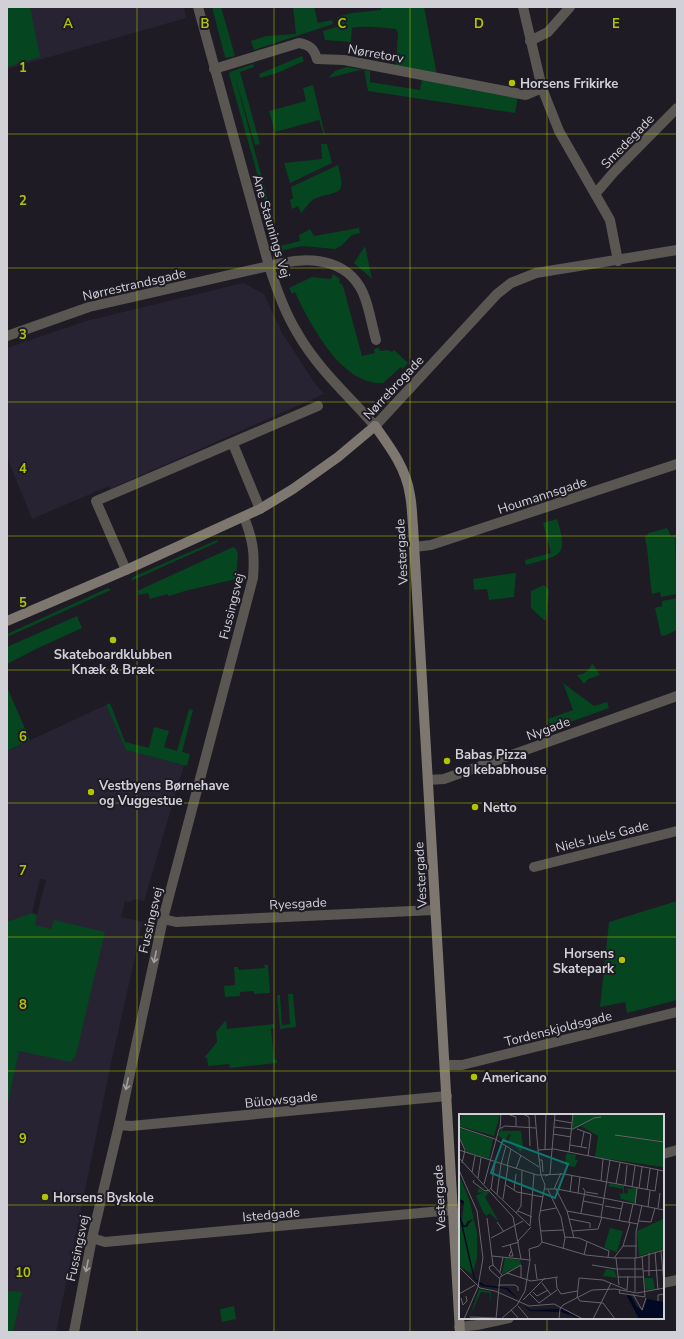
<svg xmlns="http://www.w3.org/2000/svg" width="684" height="1339" font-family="'Nunito Sans',sans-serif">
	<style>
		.built { fill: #282332; fill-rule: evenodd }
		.green { fill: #054520 }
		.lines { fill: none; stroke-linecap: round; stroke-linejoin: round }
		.minor { stroke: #5a5652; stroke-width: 10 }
		.tertiary { stroke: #5a5652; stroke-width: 10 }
		.secondary { stroke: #7d7770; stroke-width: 10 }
		.oneway { stroke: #a29fa2 }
		.grid { fill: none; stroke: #b0c500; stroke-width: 1; stroke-opacity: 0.55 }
		.poi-dot { fill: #b0c500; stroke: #1e1b24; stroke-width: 1.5 }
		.labels { text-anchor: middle; stroke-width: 4; stroke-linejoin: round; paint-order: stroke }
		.street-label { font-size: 13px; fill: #d2d0d7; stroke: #1e1b24 }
		.poi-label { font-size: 13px; font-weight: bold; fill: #d2d0d7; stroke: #1e1b24; text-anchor: start }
		.inset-road { fill: none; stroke: #66636c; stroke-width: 1 }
		.view { fill: #0f766e; fill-opacity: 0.15; stroke: #0f766e; stroke-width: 2 }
		.inset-edge { fill: none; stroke: #d2d0d7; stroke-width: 2 }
		.grid-label { font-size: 13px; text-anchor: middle; font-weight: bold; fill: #b0c500; stroke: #1e1b24; stroke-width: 4; stroke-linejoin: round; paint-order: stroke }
	</style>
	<rect width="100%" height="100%" fill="#1e1b24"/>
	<!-- built -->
	<path class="built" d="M 7,7 L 184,7 L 186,18 L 7,69 Z
		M 243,283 L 264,294 L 282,333 L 314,382 L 324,394 L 110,489 L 109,486 L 32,519 L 7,457 L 7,348 L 86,321 Z
		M 106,705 L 126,750 L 184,765 L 144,901 L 137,899 L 128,902 L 125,901 L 121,917 L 143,922 L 111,1063 L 56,1332 L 7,1332 L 7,751 ZM 40,879 L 46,880 L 37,915 L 32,913 Z"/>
	<!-- green -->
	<path class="green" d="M 7,7 L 30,7 L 40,57 L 7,67 Z
		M 212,7 L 221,7 L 235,56 L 227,58 L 225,57 Z
		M 293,7 L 314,7 L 318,23 L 332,20 L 333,24 L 254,50 L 251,41 L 266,36 L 296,34 Z
		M 381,7 L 424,7 L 437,75 L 396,66 L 398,33 L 396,29 C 387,28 361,25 352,28 L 350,55 L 348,55 L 349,42 L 325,40 L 323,31 L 339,26 L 337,17 L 352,13 L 381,10 Z
		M 302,56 L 304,61 L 277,73 L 260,78 L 259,74 Z
		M 253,64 L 254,67 L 240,72 L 260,144 L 255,145 L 235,77 L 280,246 L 300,241 L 299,235 L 310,229 L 314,236 L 359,228 L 360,233 L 352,235 L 341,246 L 335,249 L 302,246 L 279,251 L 229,74 L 230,72 Z
		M 347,67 L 370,71 L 370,82 L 420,90 L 422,79 L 518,96 L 515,113 L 368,91 L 364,69 L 328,78 L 335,71 Z
		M 313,85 L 325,135 L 324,135 L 319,120 L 275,132 L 269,111 L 306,101 L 303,88 Z
		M 321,144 L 327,144 L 332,163 L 290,183 L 284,163 L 322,159 Z
		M 338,165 C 347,199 338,189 314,199 C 309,202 305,209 301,213 L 298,206 L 292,209 L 290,200 L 293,198 L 291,187 Z
		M 365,246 L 372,279 L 354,263 Z
		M 333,274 L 340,279 L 339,282 L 343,286 L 362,356 L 375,353 L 374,349 L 379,348 L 380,351 L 388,350 L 392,352 L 394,350 L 408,363 L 403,369 L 401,367 L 383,383 C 342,386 310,324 295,292 L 292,294 L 289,288 L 312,277 L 331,279 Z
		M 557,519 C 569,557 561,555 526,565 L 525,560 L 551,553 L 543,523 Z
		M 667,528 L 671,536 L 677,534 L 677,538 L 675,538 L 677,594 L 661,597 L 660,592 L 652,594 C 649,574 649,557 645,537 L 649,533 Z
		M 217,540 L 218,542 L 131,581 L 133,577 Z
		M 233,547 L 236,549 L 238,553 L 236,579 L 185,591 L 169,596 L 167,594 L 150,599 L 148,593 L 139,595 L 137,591 Z
		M 516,573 L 514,597 L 489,600 L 487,589 L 474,590 L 473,579 Z
		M 544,585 L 549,590 L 546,620 L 544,620 L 531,608 L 531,591 Z
		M 108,588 L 111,590 L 7,637 L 7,634 Z
		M 677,598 L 677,630 L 664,636 L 661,635 L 655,608 L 662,606 L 662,601 Z
		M 77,616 L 82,628 L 36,649 L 7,664 L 7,647 Z
		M 592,663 L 600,675 L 588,679 L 584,684 L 577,675 C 586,674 589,671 592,663 Z
		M 563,683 L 594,706 L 607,702 L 609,708 L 551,729 L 548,719 L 573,710 Z
		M 7,687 L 30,740 L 7,751 Z
		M 110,703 L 125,742 L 149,748 L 154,727 L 169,731 L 164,747 L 177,751 L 189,709 L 193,710 L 182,752 L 190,754 L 187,766 L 126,750 L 106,705 Z
		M 677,901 L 677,1000 L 627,1013 L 625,1002 L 600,1007 L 609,922 Z
		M 32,913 L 37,915 L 35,925 L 51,929 L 54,920 L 105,932 L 76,1055 L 71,1062 L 19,1051 L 7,1107 L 7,922 Z
		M 264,965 L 268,965 L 270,993 L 254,994 L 254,991 L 240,992 L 240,996 L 225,997 L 224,986 L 235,985 L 234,967 L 238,967 L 239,970 L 265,968 Z
		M 288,994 L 293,994 L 296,1027 L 280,1029 L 277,995 L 280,995 L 282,1025 L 290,1024 Z
		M 226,1020 L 227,1029 L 274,1024 L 274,1028 L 271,1029 L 274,1059 L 277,1060 L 277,1063 L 230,1068 L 229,1064 L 208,1066 L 207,1058 L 204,1058 L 217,1042 L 216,1032 Z
		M 7,1291 L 22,1292 L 13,1332 L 7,1332 Z
		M 234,1306 L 236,1319 L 222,1322 L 220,1311 L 221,1309 Z"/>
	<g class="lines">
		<!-- minor -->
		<path class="minor" d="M 198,7 L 269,266 C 277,290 285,313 298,334 C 318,369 349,396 375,426
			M 523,7 L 542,88 L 559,131 L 610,220 L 618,261
			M 530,41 L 548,32 L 570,7
			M 214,69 L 299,43 C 310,45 314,49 317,59 L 344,60 L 526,95 L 542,88
			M 596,193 L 614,172 L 677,108
			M 7,336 L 89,307 L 282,263 C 315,256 352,261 365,298 C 370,312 372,326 376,340
			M 233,444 L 260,509
			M 414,547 L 431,545 L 677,464
			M 126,570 L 96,501 L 318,406
			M 428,780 L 444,779 L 677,696
			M 534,867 L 677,831
			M 163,919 L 176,922 L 434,910
			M 445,1065 L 462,1065 L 677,1012
			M 119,1125 L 131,1126 L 447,1096
			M 663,1154 L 677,1150
			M 92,1238 L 105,1242 L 453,1210
			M 663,1283 L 677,1280
			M 459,1327 L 477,1325 L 509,1318
			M 74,1332 L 92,1238 L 119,1125 L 163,919 L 253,578 C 255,553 253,540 244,517"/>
		<!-- tertiary -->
		<path class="tertiary" d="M 375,426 L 497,294 L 511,283 L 536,273 L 677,250"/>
		<!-- secondary -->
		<path class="secondary" d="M 7,621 L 126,570 L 260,509 L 293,489 L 338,457 L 375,426 C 390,447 406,468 410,495 C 412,505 412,515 413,526 L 460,1332"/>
	</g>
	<!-- one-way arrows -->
	<defs><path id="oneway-shaft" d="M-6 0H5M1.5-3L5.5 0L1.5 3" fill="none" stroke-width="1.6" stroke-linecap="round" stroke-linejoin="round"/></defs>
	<g class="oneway">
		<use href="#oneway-shaft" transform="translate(155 957) rotate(102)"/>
		<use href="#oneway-shaft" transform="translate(127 1084) rotate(102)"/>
		<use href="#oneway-shaft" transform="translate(87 1266) rotate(101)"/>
	</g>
	<!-- grid -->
	<path class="grid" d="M 137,7 L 137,1332M 274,7 L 274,1332M 410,7 L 410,1332M 547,7 L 547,1115M 7,134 L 677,134M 7,268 L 677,268M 7,402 L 677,402M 7,536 L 677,536M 7,670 L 677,670M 7,803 L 677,803M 7,937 L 677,937M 7,1071 L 677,1071M 7,1205 L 460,1205M 663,1205 L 677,1205M 547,1318 L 547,1332"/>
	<!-- markers -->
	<g class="poi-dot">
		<circle cx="512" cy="83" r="4"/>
		<circle cx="113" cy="640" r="4"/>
		<circle cx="447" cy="761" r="4"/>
		<circle cx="91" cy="792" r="4"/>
		<circle cx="475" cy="807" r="4"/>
		<circle cx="622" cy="960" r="4"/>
		<circle cx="474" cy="1077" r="4"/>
		<circle cx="45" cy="1197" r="4"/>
	</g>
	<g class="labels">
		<!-- street labels -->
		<g class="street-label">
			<text transform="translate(376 53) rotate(10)" y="5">Nørretorv</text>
			<text transform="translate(627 141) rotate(-46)" y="5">Smedegade</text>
			<text transform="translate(272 226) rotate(74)" y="5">Ane Staunings Vej</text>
			<text transform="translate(134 284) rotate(-13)" y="5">Nørrestrandsgade</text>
			<text transform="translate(393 387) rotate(-47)" y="5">Nørrebrogade</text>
			<text transform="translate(542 495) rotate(-18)" y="5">Houmannsgade</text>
			<text transform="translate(401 552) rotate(-93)" y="5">Vestergade</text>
			<text transform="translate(231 606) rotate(-76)" y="5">Fussingsvej</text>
			<text transform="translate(548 728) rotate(-20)" y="5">Nygade</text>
			<text transform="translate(602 836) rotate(-14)" y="5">Niels Juels Gade</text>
			<text transform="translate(420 875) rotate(-93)" y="5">Vestergade</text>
			<text transform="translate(298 903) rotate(-3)" y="5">Ryesgade</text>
			<text transform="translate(150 920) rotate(-77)" y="5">Fussingsvej</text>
			<text transform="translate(558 1028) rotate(-14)" y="5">Tordenskjoldsgade</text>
			<text transform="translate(281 1099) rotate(-6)" y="5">Bülowsgade</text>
			<text transform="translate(439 1198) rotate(-93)" y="5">Vestergade</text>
			<text transform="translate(271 1214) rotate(-5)" y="5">Istedgade</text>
			<text transform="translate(77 1248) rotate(-78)" y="5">Fussingsvej</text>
		</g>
		<!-- poi labels -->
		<g class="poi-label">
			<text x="520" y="88">Horsens Frikirke</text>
			<text x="113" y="659" text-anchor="middle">Skateboardklubben<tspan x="113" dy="15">Knæk &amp; Bræk</tspan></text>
			<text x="455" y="759">Babas Pizza<tspan x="455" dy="15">og kebabhouse</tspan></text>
			<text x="99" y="790">Vestbyens Børnehave<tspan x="99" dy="15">og Vuggestue</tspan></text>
			<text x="483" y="812">Netto</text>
			<text x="614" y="958" text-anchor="end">Horsens<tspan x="614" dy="15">Skatepark</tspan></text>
			<text x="482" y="1082">Americano</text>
			<text x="53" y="1202">Horsens Byskole</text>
		</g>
	</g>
	<!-- overview -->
	<g transform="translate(459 1114)">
		<rect width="205" height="205" fill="#1e1b24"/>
		<path d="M 3,0 L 41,0 L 35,22 L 0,12 ZM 114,0 L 205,0 L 204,27 L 155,22 L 205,28 L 204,53 L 136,43 L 139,22 L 122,12 L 113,15 ZM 44,13 L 43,17 L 62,17 L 64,33 L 62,38 L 49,26 L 52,21 L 50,20 L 46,27 L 39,21 ZM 0,14 L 34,25 L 30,45 L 8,38 L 0,22 ZM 107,39 L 117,41 L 116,46 L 119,46 L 116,53 L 106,51 ZM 0,60 L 11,88 L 18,119 L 18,144 L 14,159 L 4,113 L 6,113 L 9,112 L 14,105 L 8,108 L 7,113 L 3,107 L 5,89 L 0,85 ZM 151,69 L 165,72 L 165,79 L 168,80 L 169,76 L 166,75 L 178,74 L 176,89 L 159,84 L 162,84 L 160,79 L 164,80 L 164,75 L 149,72 ZM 20,74 L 25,78 L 31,77 L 26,83 L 40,108 L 25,94 L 31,99 L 27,102 L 24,98 L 17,82 L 24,78 L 18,79 ZM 0,101 L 13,160 L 0,152 ZM 205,102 L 205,135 L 180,142 L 178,117 L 204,105 ZM 151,114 L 164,117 L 158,138 L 145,134 ZM 46,144 L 61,146 L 62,151 L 43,160 ZM 147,155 L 155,156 L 158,164 L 144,162 ZM 185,164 L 194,164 L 196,175 L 187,176 ZM 20,175 L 32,178 L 32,191 L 31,179 L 22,178 L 11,202 Z" fill="#054520"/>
		<path d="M 0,85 L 5,87 L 1,101 L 4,111 L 7,112 L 8,108 L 14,105 L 9,109 L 8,113 L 4,113 L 16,165 L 26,171 L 49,174 L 59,185 L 47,175 L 23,172 L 15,165 L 0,101 L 4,91 ZM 167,180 L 172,182 L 178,193 L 184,197 L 188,185 L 205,188 L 205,205 L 180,205 ZM 65,192 L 72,196 L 103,195 L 122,205 L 102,198 L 71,197 Z" fill="#000824"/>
		<path class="inset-road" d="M 48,0 L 57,3 L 57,12M 64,0 L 70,3 L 71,32M 76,0 L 79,36M 96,6 L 113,9M 0,13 L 36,25 L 80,53M 95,13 L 114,15 L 135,4 L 142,3M 41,14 L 42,0M 118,15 L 132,20 L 129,42M 94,20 L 112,23M 156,21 L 205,28M 0,23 L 6,36 L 3,49M 111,31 L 128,34M 122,33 L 125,18M 86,35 L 87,0M 0,36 L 78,61 L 82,61 L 79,36 L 95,35 L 205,57M 110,38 L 114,0M 0,44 L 54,103 L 62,145M 80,46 L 83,46 L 84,58M 42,50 L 47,32M 48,52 L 52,35M 57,55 L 62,41M 0,56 L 18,97 L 24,144 L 19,173 L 5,205M 13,58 L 16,42M 86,62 L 91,60 L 96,0M 19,64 L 22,44M 15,66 L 14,68 L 26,77 L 31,76M 142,67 L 144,45M 25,70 L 40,15 L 46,12 L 77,14M 157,70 L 161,49M 47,71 L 58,78 L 84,83M 166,71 L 168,51M 173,73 L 176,52M 31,74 L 71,112M 180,74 L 183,53M 32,75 L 36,48M 85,75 L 98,75 L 205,96M 95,75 L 102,59M 97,75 L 108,97 L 115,124M 55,76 L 57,60M 89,76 L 102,103 L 106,124 L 104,135M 188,76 L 191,55M 111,78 L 113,61M 127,78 L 139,80M 119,79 L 121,63M 38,80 L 42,50M 44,85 L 49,52M 124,87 L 144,91M 176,90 L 178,74M 146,92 L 163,95M 189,93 L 191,77M 199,94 L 201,79M 59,97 L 73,103M 81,97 L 97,94M 108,97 L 179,110M 57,99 L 62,92 L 63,57M 122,99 L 126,77 L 124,74M 142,103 L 151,46M 28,104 L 34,151 L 43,161M 110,105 L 131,109 L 131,114M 160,106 L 164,88M 180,107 L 192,108 L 196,94M 38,108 L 45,118M 170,108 L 174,90M 71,112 L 75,60M 82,117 L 104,116M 113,117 L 139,115 L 143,103M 106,123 L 120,124 L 150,137 L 149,143M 32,124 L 64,107M 59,127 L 72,113M 83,128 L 127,141 L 155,144 L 178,144 L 205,136M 51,131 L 54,142 L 50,142 L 52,137M 164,132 L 178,132M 43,133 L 60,128M 202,137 L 205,169M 196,138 L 199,176M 190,139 L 190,162M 125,141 L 128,128M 33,142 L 71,146M 155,144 L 164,132 L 171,109M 157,144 L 160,171M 177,144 L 177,118 L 183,91M 71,146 L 70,135 L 80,132 L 83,128 L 80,104 L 86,71 L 82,61 L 105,60 L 196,77 L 199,56M 76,150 L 78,165M 34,151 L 30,153 L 31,156 L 40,164M 133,151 L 157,155 L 184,155M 0,153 L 21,174 L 36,177 L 70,192 L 95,190 L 124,205M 184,157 L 204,156M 41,158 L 44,143M 48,159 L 72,167 L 99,163M 159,163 L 185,163M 97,164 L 98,174 L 102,180 L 118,177M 120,164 L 144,166 L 168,176M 83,169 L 92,181M 39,171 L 56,171 L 59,173 L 59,177M 161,176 L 160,179 L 186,183 L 183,142M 168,176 L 169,162M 74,178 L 78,182 L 89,176M 176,178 L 176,144M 0,180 L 16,171M 71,180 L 80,189 L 98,176M 174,180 L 183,196 L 187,184M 2,184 L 4,191 L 8,187 L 7,182M 118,184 L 120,164M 119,184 L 121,187 L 144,189 L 156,205M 64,186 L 86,164M 199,187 L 199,181 L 205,180M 59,192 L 70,205M 52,196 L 60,205M 11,203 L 37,204M 37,205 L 41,163 L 62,151 L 62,164M 42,205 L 58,191 L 66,177 L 71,146M 100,205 L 101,195 L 104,191 L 133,176 L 156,175 L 178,179 L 205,174M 134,205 L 152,169"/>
		<path class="view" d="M 44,26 L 109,50 L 96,84 L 32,59 Z"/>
		<rect width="205" height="205" class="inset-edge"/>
	</g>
	<g class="grid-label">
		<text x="68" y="28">A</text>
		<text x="205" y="28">B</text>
		<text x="342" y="28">C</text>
		<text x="479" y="28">D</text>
		<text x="616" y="28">E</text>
		<text x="23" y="72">1</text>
		<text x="23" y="205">2</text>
		<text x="23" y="339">3</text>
		<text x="23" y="473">4</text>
		<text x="23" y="607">5</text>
		<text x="23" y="741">6</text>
		<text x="23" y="875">7</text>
		<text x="23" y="1009">8</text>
		<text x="23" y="1143">9</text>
		<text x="23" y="1277">10</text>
	</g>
	<!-- border -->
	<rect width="684" height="1339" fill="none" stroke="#d2d0d7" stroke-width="16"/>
</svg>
